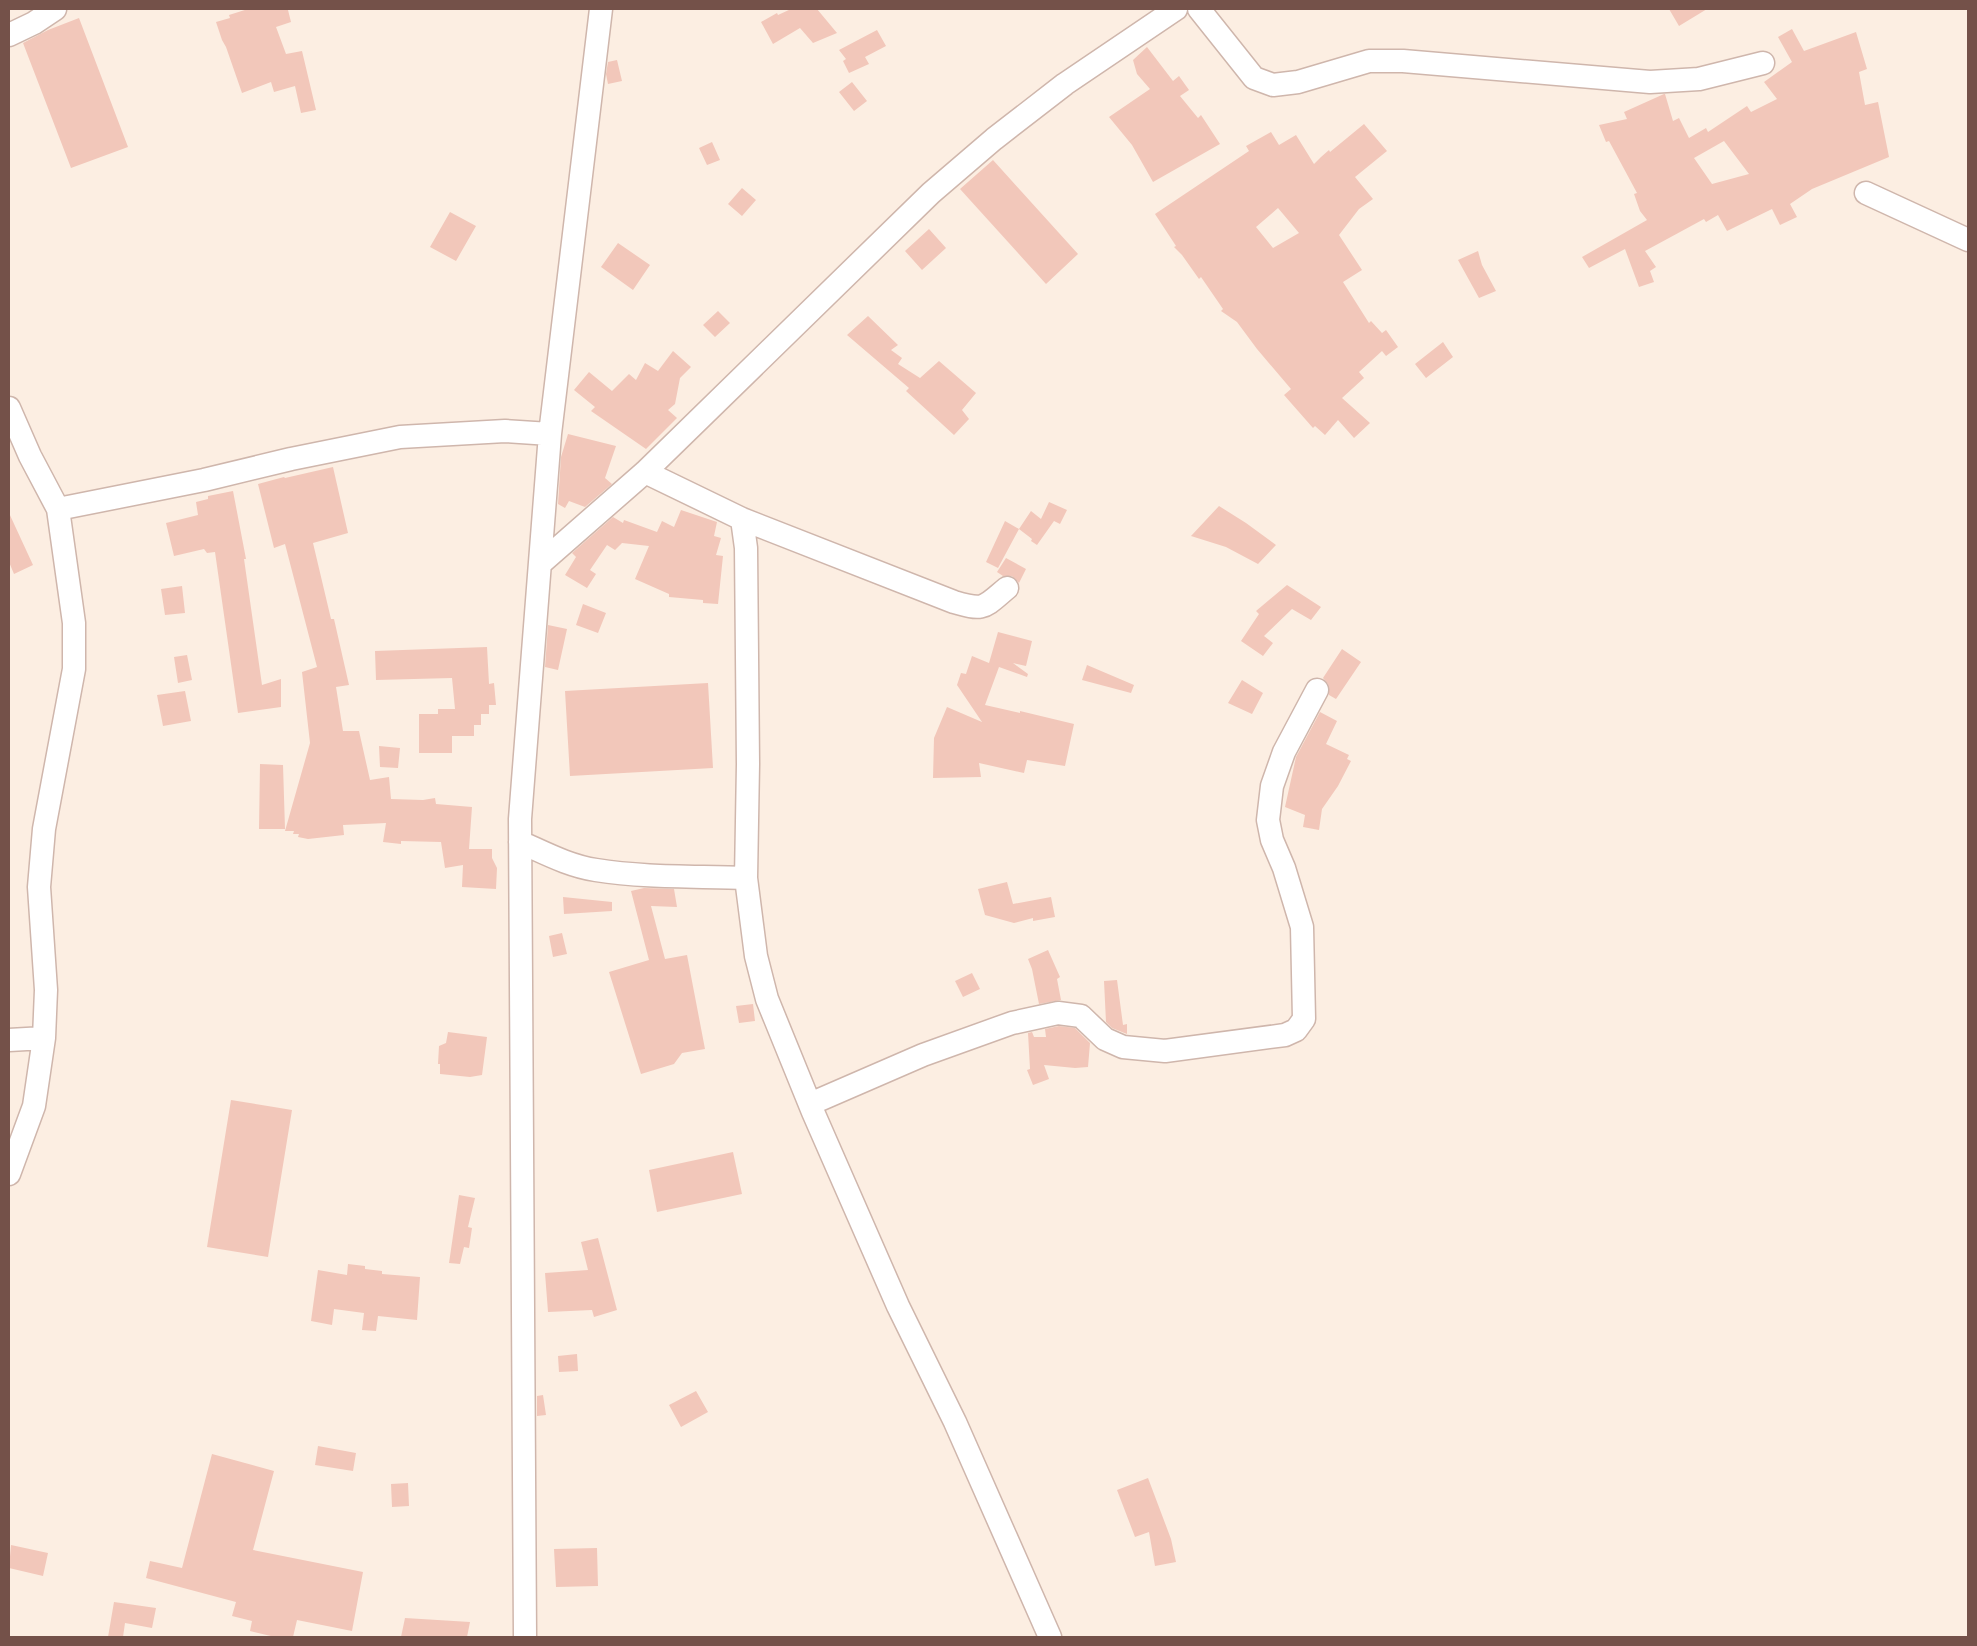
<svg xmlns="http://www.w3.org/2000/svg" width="1977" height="1646" font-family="'Exo 2',sans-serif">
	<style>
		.building { fill: #f2c7ba; fill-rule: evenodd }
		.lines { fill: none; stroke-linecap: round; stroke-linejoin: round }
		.minor-casing { stroke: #cfb6ac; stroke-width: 25 }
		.minor { stroke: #fff; stroke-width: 22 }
	</style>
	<rect width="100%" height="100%" fill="#fceee2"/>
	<!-- building -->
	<path class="building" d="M 248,9 L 288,10 L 291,22 L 276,27 L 286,54 L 302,51 L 316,110 L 301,113 L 295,86 L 274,92 L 271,82 L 242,93 L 226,47 L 222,40 L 216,22 L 230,18 L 229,15 Z
		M 791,9 L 817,9 L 837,33 L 813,43 L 800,28 L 773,44 L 761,22 L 777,13 L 778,15 Z
		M 1669,9 L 1707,9 L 1679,26 Z
		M 79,18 L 128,147 L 71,168 L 23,43 L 48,30 Z
		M 1792,29 L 1804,51 L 1856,32 L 1867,69 L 1859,72 L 1865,105 L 1878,102 L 1889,157 L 1812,189 L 1790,204 L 1797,217 L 1780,225 L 1772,209 L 1727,231 L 1718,215 L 1706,222 L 1704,219 L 1645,251 L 1656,267 L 1650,271 L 1654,282 L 1639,287 L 1625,249 L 1589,268 L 1582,257 L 1647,220 L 1640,211 L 1634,194 L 1637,193 L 1609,141 L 1606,142 L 1599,125 L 1627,119 L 1624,112 L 1664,94 L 1665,94 L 1673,121 L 1679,118 L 1689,138 L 1706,128 L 1708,132 L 1747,106 L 1751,112 L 1777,99 L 1764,82 L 1792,62 L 1778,37 ZM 1724,141 L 1749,174 L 1712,184 L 1694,158 Z
		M 877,30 L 886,46 L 865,57 L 869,64 L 849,73 L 843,61 L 846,59 L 839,50 Z
		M 1147,47 L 1173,81 L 1179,76 L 1189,90 L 1180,96 L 1198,118 L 1201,115 L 1220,144 L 1153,182 L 1132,145 L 1109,117 L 1150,89 L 1137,74 L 1133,60 Z
		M 617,60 L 622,81 L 608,84 L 606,74 L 608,62 Z
		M 852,82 L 867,101 L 854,111 L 839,92 Z
		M 1364,124 L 1387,151 L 1355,177 L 1373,199 L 1359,209 L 1339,235 L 1362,270 L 1343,282 L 1369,323 L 1371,321 L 1382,333 L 1386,330 L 1398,347 L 1386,356 L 1382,351 L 1359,372 L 1364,378 L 1342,398 L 1370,423 L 1354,438 L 1338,420 L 1325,435 L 1315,426 L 1313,428 L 1284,395 L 1291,389 L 1257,349 L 1237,322 L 1221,311 L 1223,309 L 1201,277 L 1199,279 L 1182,255 L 1174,247 L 1176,246 L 1155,214 L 1249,151 L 1246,146 L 1271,132 L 1279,145 L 1296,135 L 1314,164 L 1321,157 L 1329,150 L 1330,152 ZM 1278,208 L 1299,233 L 1273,248 L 1256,227 Z
		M 712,142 L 720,160 L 707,165 L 699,148 Z
		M 993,160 L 1078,254 L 1046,284 L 960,189 Z
		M 742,188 L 756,200 L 742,216 L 728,204 Z
		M 450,212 L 476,226 L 456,261 L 430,247 Z
		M 929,229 L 946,248 L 922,270 L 905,251 Z
		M 618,243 L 650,265 L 633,290 L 601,267 Z
		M 1478,251 L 1482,265 L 1496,291 L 1479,298 L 1458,260 Z
		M 718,311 L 730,323 L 715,337 L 703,325 Z
		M 868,316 L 898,345 L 891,350 L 902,358 L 898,364 L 920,378 L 939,361 L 976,393 L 962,410 L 969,419 L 954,435 L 906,391 L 909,388 L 847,335 Z
		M 1443,342 L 1453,357 L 1426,378 L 1415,364 Z
		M 673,351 L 691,367 L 680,378 L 675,404 L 668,410 L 677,418 L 646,449 L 591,411 L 595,407 L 574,390 L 589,372 L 612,391 L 629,374 L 636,380 L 645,363 L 658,371 Z
		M 568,434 L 616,446 L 605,478 L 612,484 L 585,507 L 569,501 L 565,508 L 558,504 L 561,457 Z
		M 333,467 L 348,533 L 313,543 L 331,619 L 334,619 L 349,685 L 336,687 L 343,731 L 359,731 L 370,780 L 389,777 L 391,799 L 423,800 L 435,798 L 436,804 L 472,807 L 469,849 L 492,849 L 492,858 L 497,868 L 496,889 L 462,887 L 463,865 L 445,868 L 441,842 L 401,841 L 401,844 L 383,842 L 386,823 L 343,825 L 344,835 L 308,839 L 298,837 L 299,834 L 293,834 L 294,831 L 285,831 L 310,743 L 302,672 L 317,667 L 285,544 L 274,548 L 258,484 L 284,477 L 285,478 Z
		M 233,491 L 246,559 L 244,559 L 262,685 L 281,679 L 281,707 L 238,713 L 215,552 L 207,553 L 204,549 L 174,556 L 166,523 L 198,515 L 196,502 L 208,499 L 208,496 Z
		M 1049,502 L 1067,510 L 1060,524 L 1054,521 L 1037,545 L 1031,541 L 1032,539 L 1019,529 L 1031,511 L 1041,519 Z
		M 1219,506 L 1246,523 L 1276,545 L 1258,564 L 1226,547 L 1191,536 Z
		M 681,510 L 717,522 L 714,536 L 721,538 L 716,555 L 723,556 L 718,604 L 703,603 L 703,600 L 669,597 L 669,594 L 635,579 L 649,546 L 622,543 L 615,550 L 607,545 L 590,570 L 596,574 L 587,588 L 565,575 L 576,557 L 572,553 L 613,517 L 623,523 L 624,520 L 657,532 L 662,521 L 674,527 Z
		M 9,513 L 33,565 L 14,574 L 9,562 Z
		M 1005,521 L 1019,529 L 998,568 L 986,562 Z
		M 1006,558 L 1026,569 L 1019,583 L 1012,576 L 1003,576 L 997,572 Z
		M 1287,585 L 1321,607 L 1311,620 L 1292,609 L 1264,636 L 1273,643 L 1263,656 L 1241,641 L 1259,614 L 1256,611 Z
		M 182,586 L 185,613 L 165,615 L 161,589 Z
		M 583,604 L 606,613 L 598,633 L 576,625 Z
		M 548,625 L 567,629 L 558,670 L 545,667 Z
		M 998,632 L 1032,641 L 1026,666 L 1013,663 L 1028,674 L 1027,677 L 999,667 L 985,705 L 1020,713 L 1020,711 L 1074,724 L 1065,766 L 1027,760 L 1024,773 L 979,763 L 981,777 L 933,778 L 934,738 L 947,707 L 982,722 L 957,685 L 961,673 L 966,674 L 972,656 L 989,663 Z
		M 487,647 L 489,684 L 494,683 L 496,705 L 489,705 L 489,714 L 481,714 L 481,725 L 474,725 L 474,736 L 452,736 L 452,753 L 419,753 L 419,714 L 438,714 L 438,709 L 455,709 L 452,678 L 376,680 L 375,651 Z
		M 1342,649 L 1361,662 L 1336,699 L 1329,695 L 1328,684 L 1323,678 Z
		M 187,655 L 192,680 L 178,683 L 174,657 Z
		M 1087,665 L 1134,685 L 1131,693 L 1082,680 Z
		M 1242,680 L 1263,693 L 1252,714 L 1228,703 Z
		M 708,683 L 713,768 L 570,776 L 565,691 Z
		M 185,691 L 191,721 L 163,726 L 157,695 Z
		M 1320,712 L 1337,721 L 1326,744 L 1349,755 L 1347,759 L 1351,761 L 1338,786 L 1322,809 L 1319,830 L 1303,827 L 1305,815 L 1285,807 L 1296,757 Z
		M 379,746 L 400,748 L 398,768 L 380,767 Z
		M 260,764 L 283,765 L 285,829 L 259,829 Z
		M 1007,882 L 1013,904 L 1051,897 L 1055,917 L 1033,921 L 1033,918 L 1014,923 L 985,915 L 978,889 Z
		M 644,888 L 674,889 L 677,907 L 651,906 L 665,959 L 687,955 L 705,1049 L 682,1053 L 674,1064 L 641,1074 L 609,972 L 649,960 L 631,891 Z
		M 563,897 L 612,902 L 612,911 L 564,914 Z
		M 562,933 L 567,954 L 553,957 L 549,936 Z
		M 1048,950 L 1060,977 L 1057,979 L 1061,1000 L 1039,1004 L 1032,969 L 1028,959 Z
		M 972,973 L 980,989 L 963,997 L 955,981 Z
		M 1117,980 L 1123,1025 L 1127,1024 L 1127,1034 L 1112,1028 L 1106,1022 L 1104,981 Z
		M 753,1004 L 755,1021 L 739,1023 L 736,1006 Z
		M 1059,1026 L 1075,1028 L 1090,1043 L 1088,1067 L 1075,1068 L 1044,1065 L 1049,1079 L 1033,1085 L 1027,1070 L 1030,1069 L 1028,1033 L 1032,1032 L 1034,1037 L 1046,1037 L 1045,1029 Z
		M 448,1032 L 487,1037 L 482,1075 L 470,1077 L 440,1074 L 440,1064 L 438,1064 L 439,1046 L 446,1043 Z
		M 231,1100 L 292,1110 L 268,1257 L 207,1247 Z
		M 733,1152 L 742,1194 L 657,1212 L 649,1170 Z
		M 459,1195 L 475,1198 L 468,1227 L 472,1228 L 469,1248 L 464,1247 L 460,1264 L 449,1263 Z
		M 598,1238 L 617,1310 L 594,1317 L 592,1310 L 548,1312 L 545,1273 L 588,1270 L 581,1242 Z
		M 348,1264 L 365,1266 L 365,1269 L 382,1271 L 382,1274 L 420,1277 L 417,1320 L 378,1316 L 376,1331 L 362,1330 L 364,1313 L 334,1309 L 332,1325 L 311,1321 L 318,1270 L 347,1275 Z
		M 577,1354 L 578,1371 L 559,1372 L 558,1356 Z
		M 696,1391 L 708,1412 L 681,1427 L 669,1405 Z
		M 543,1395 L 546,1415 L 537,1416 L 537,1396 Z
		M 318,1446 L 356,1453 L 353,1471 L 315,1465 Z
		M 212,1454 L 274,1471 L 253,1550 L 363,1572 L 352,1631 L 297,1620 L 293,1637 L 275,1637 L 250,1631 L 252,1621 L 232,1616 L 236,1602 L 146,1578 L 150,1561 L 182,1568 Z
		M 1148,1478 L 1171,1539 L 1176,1562 L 1155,1566 L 1149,1532 L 1135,1537 L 1117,1490 Z
		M 408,1483 L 409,1506 L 392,1507 L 391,1484 Z
		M 11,1545 L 48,1553 L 43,1576 L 9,1568 Z
		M 597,1548 L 598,1586 L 556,1587 L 554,1549 Z
		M 114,1602 L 156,1608 L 152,1628 L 125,1623 L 123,1637 L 108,1637 Z
		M 405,1618 L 470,1622 L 467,1637 L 401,1637 Z"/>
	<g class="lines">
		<defs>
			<path id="minor" d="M 1199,9 L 1254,78 L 1273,85 L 1298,82 L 1369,61 L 1403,61 L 1650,82 L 1699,79 L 1763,63
				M 9,35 L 34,23 L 55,9
				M 1866,193 L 1968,240
				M 9,408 L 30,456 L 58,509 L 74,623 L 74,669 L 44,829 L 39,887 L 46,990 L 44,1038 L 34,1106 L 9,1174
				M 645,472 L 742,519 L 954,602 C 985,611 983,608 1007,588
				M 58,509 L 204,480 L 291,459 L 400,437 L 505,431 L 550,434
				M 742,519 L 746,548 L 748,764 L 746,878 L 756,956 L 767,999 L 813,1112 L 898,1306 L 955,1422 L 1050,1637
				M 541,563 L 645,472 L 931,193 L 994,139 L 1065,84 L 1176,9
				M 520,842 C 545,853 569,866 596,870 C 645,878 697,876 746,878
				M 9,1040 L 44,1038
				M 810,1104 L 923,1055 L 1012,1023 L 1058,1013 L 1081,1016 L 1105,1039 L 1123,1047 L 1165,1051 L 1285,1035 L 1296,1030 L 1304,1019 L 1302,927 L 1284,868 L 1272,840 L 1268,820 L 1272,786 L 1284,752 L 1317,690
				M 525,1637 L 520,819 L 550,434 L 601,9"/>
		</defs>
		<!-- minor casing -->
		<use href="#minor" class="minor-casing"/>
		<!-- minor -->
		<use href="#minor" class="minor"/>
	</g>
	<!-- border -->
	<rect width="1977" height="1646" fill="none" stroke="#745149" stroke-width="20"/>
</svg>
